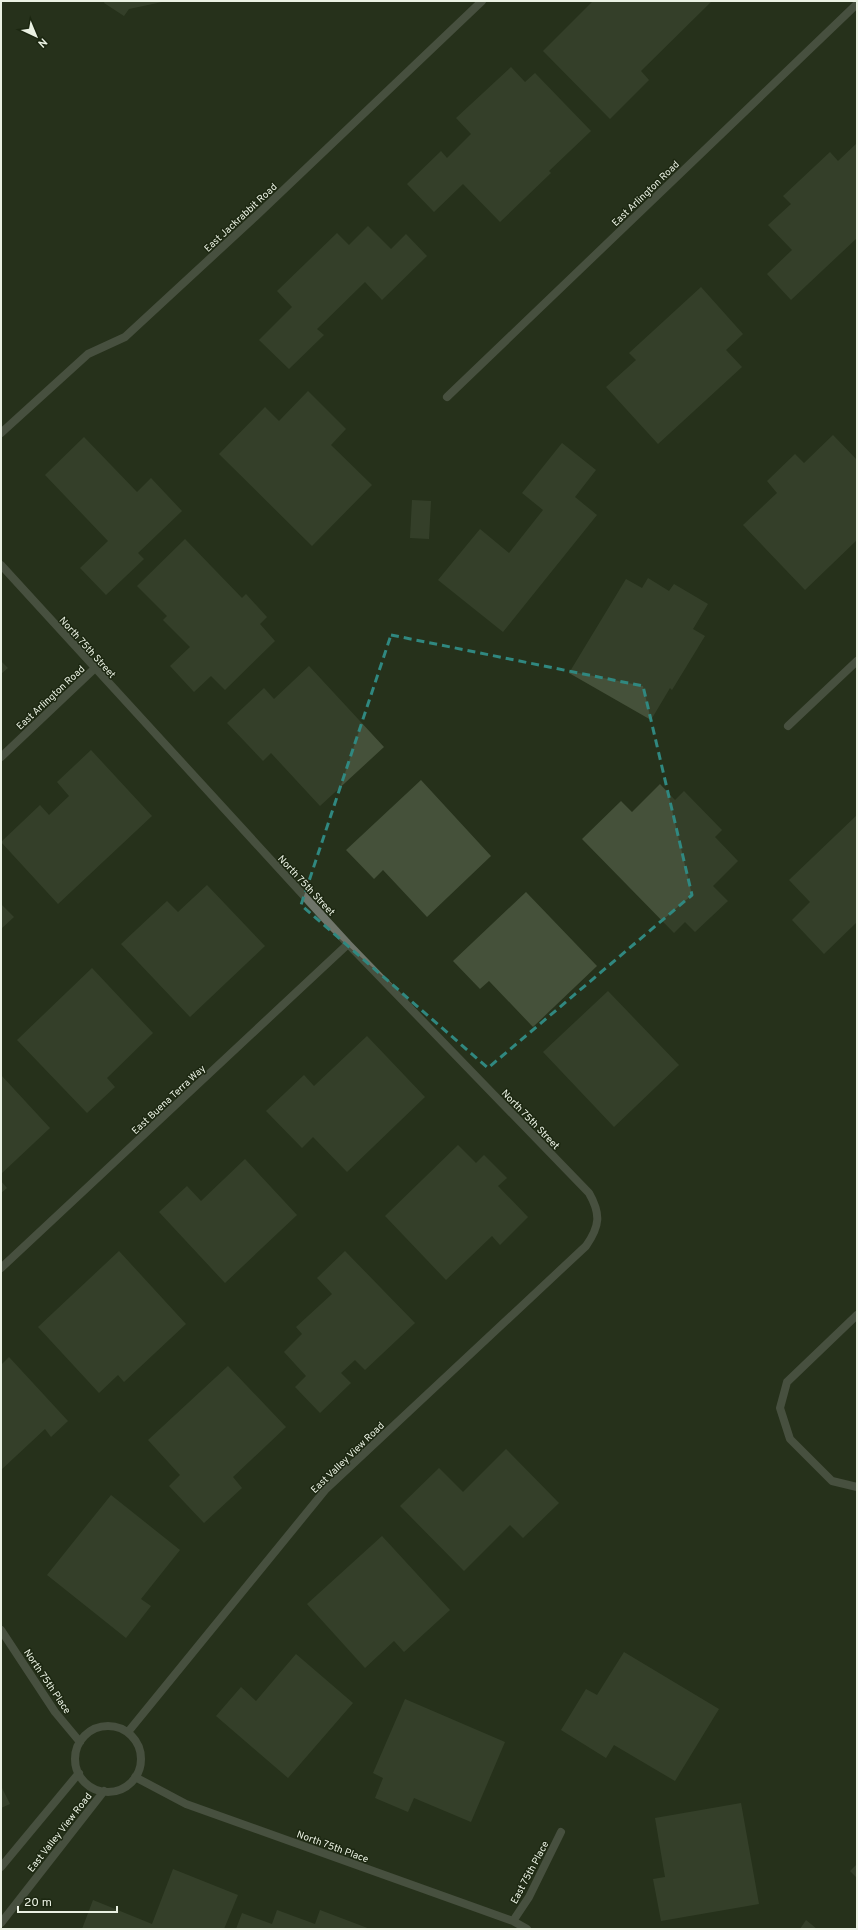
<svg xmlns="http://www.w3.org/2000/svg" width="858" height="1930" font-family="Overpass,sans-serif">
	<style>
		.building { fill: #45513a }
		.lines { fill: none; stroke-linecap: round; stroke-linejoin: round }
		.minor { stroke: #6f756a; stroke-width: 8 }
		.marked { fill: none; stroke: #308880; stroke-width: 3; stroke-dasharray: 8 5; stroke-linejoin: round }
		.labels { text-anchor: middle; stroke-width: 3; stroke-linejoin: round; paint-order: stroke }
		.street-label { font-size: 10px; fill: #eaf1e3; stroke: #1c2711 }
	</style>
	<rect width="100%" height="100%" fill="#26311b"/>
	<!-- building -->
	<path class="building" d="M 105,1 L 162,1 L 162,2 L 129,9 L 124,16 L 104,3 Z
		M 593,1 L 712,1 L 641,71 L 649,80 L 610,119 L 543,51 Z
		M 511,67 L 525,82 L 535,73 L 591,131 L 549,171 L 551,173 L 500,222 L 463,184 L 434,212 L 407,184 L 441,151 L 447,158 L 471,134 L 456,118 Z
		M 857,143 L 857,238 L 791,300 L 767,274 L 792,250 L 768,225 L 791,204 L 783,196 L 830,152 L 838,161 Z
		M 368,226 L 391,249 L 406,234 L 427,256 L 382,300 L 365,282 L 317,329 L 324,335 L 289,369 L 259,340 L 292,307 L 277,291 L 337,233 L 349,245 Z
		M 701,287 L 743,334 L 726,350 L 742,367 L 658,444 L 606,387 L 636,360 L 629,353 Z
		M 308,391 L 346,429 L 331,445 L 372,485 L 312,546 L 219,454 L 265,407 L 279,421 Z
		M 833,435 L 857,460 L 857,540 L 805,590 L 743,525 L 777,493 L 767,481 L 795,454 L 804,463 Z
		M 84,437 L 137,492 L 151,478 L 182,511 L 138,553 L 144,559 L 106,595 L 80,568 L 108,541 L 45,475 Z
		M 562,443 L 596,470 L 575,497 L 597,515 L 503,632 L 438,580 L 480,529 L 509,553 L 543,510 L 522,493 Z
		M 412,500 L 431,501 L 429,539 L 410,538 Z
		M 185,539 L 242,598 L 246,594 L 267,617 L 260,624 L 275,641 L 225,690 L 211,676 L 194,692 L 170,666 L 190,647 L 163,620 L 167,616 L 137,586 Z
		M 648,578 L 669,591 L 674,584 L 708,604 L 693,629 L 705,636 L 672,690 L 670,688 L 651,720 L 569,673 L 626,579 L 642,588 Z
		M 1,661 L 8,668 L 1,674 Z
		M 309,666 L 384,747 L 320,806 L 271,753 L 263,761 L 227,723 L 264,688 L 274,699 Z
		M 91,750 L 152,816 L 58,904 L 1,842 L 40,805 L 49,815 L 69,796 L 57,782 Z
		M 421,780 L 491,856 L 427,917 L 383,870 L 374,879 L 346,850 Z
		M 660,784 L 675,800 L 684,791 L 722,830 L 715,837 L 738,861 L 713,886 L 728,901 L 695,932 L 685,922 L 674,933 L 582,839 L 621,801 L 632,812 Z
		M 857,815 L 857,922 L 824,954 L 792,920 L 810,902 L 789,880 Z
		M 207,885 L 265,946 L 190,1017 L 121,944 L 167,901 L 178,912 Z
		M 526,892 L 597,966 L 533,1027 L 489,981 L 480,989 L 453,961 Z
		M 1,904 L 14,917 L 1,929 Z
		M 92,968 L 153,1033 L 107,1078 L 115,1087 L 87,1113 L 17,1040 Z
		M 608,991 L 679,1065 L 614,1127 L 543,1052 Z
		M 367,1036 L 425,1097 L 347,1172 L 313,1137 L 302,1148 L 266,1111 L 304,1075 L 314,1086 Z
		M 1,1075 L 50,1128 L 1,1174 Z
		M 458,1145 L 476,1163 L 484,1155 L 507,1178 L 498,1186 L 528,1217 L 500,1245 L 492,1236 L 446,1280 L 385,1216 Z
		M 245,1159 L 297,1215 L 225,1283 L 159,1212 L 187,1186 L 201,1201 Z
		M 1,1181 L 7,1188 L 1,1193 Z
		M 119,1251 L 186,1324 L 124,1382 L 118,1375 L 99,1393 L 38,1327 Z
		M 345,1251 L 415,1323 L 365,1370 L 355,1360 L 341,1373 L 351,1383 L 320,1413 L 295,1387 L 306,1376 L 284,1352 L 302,1334 L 296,1327 L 332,1294 L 317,1278 Z
		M 9,1357 L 68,1421 L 51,1437 L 45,1429 L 1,1470 L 1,1365 Z
		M 228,1366 L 286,1427 L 233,1477 L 242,1488 L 204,1523 L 169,1486 L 180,1475 L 148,1440 Z
		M 506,1449 L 559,1503 L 523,1538 L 510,1525 L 464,1571 L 400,1506 L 439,1468 L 463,1492 Z
		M 111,1495 L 180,1550 L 141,1599 L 151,1606 L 126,1638 L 47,1575 Z
		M 382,1536 L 450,1610 L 404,1652 L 394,1641 L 365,1668 L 307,1604 Z
		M 624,1652 L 719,1709 L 675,1781 L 614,1745 L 606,1758 L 561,1730 L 586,1689 L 597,1695 Z
		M 296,1654 L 353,1703 L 288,1778 L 216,1716 L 241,1687 L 256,1701 Z
		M 405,1699 L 505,1742 L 471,1822 L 414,1798 L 408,1812 L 375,1798 L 383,1778 L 373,1773 Z
		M 1,1786 L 10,1804 L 1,1808 Z
		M 741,1803 L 759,1904 L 661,1921 L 653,1879 L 665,1877 L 655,1818 Z
		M 857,1864 L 857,1878 L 850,1871 Z
		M 173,1869 L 238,1895 L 224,1929 L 82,1929 L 93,1900 L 152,1924 Z
		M 277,1910 L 315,1924 L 320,1910 L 370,1929 L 236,1929 L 242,1913 L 272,1924 Z
		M 806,1920 L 817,1929 L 800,1929 Z"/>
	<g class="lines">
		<!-- minor -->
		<path class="minor" d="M 447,397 L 857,4
			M 1,433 L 88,354 L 125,337 L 256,216 L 482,1
			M 1,565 L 348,944 L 589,1193 C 601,1214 600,1226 586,1246 L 326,1489 L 128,1732
			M 788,726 L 857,661
			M 1,757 L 94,669
			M 1,1268 L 348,944
			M 857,1315 L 787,1382 L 780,1408 L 790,1439 L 832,1481 L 857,1487
			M 1,1630 L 55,1712 L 80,1742
			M75 1759a33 33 0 1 1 66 0a33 33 0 1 1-66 0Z
			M 135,1777 L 186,1804 L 513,1921 L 527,1929
			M 1,1867 L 79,1773
			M 513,1921 L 529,1897 L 561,1832
			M 1,1923 L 104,1791"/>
	</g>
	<!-- marked area -->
	<path d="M0 0H858V1930H0ZM 391,635 L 643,686 L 692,895 L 488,1068 L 301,905 Z" fill="#26311b" fill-opacity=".55" fill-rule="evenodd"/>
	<path class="marked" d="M 391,635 L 643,686 L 692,895 L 488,1068 L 301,905 Z"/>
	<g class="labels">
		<!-- street labels -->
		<g class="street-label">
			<text transform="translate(645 193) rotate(-44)" y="4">East Arlington Road</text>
			<text transform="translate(240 217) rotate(-43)" y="4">East Jackrabbit Road</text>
			<text transform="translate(88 647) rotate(48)" y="4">North 75th Street</text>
			<text transform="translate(50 697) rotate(-43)" y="4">East Arlington Road</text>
			<text transform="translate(307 885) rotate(47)" y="4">North 75th Street</text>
			<text transform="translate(168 1099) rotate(-43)" y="4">East Buena Terra Way</text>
			<text transform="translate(531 1119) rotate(46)" y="4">North 75th Street</text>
			<text transform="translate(347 1457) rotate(-44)" y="4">East Valley View Road</text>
			<text transform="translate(48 1681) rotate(56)" y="4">North 75th Place</text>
			<text transform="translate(59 1832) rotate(-52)" y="4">East Valley View Road</text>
			<text transform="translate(333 1846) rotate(20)" y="4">North 75th Place</text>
			<text transform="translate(529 1872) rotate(-62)" y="4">East 75th Place</text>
		</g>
	</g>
	<!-- border -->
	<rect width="858" height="1930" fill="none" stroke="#eaf1e3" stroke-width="4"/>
	<!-- north arrow -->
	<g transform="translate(36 36) rotate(136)" stroke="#1c2711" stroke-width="3" paint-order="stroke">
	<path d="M0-3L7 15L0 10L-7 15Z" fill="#eaf1e3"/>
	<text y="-6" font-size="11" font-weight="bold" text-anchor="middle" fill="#eaf1e3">N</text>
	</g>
	<!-- scale -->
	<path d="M18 1906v6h99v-6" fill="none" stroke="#eaf1e3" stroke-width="2"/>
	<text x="24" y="1906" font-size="12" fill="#eaf1e3" stroke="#1c2711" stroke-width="3" paint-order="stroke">20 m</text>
</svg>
